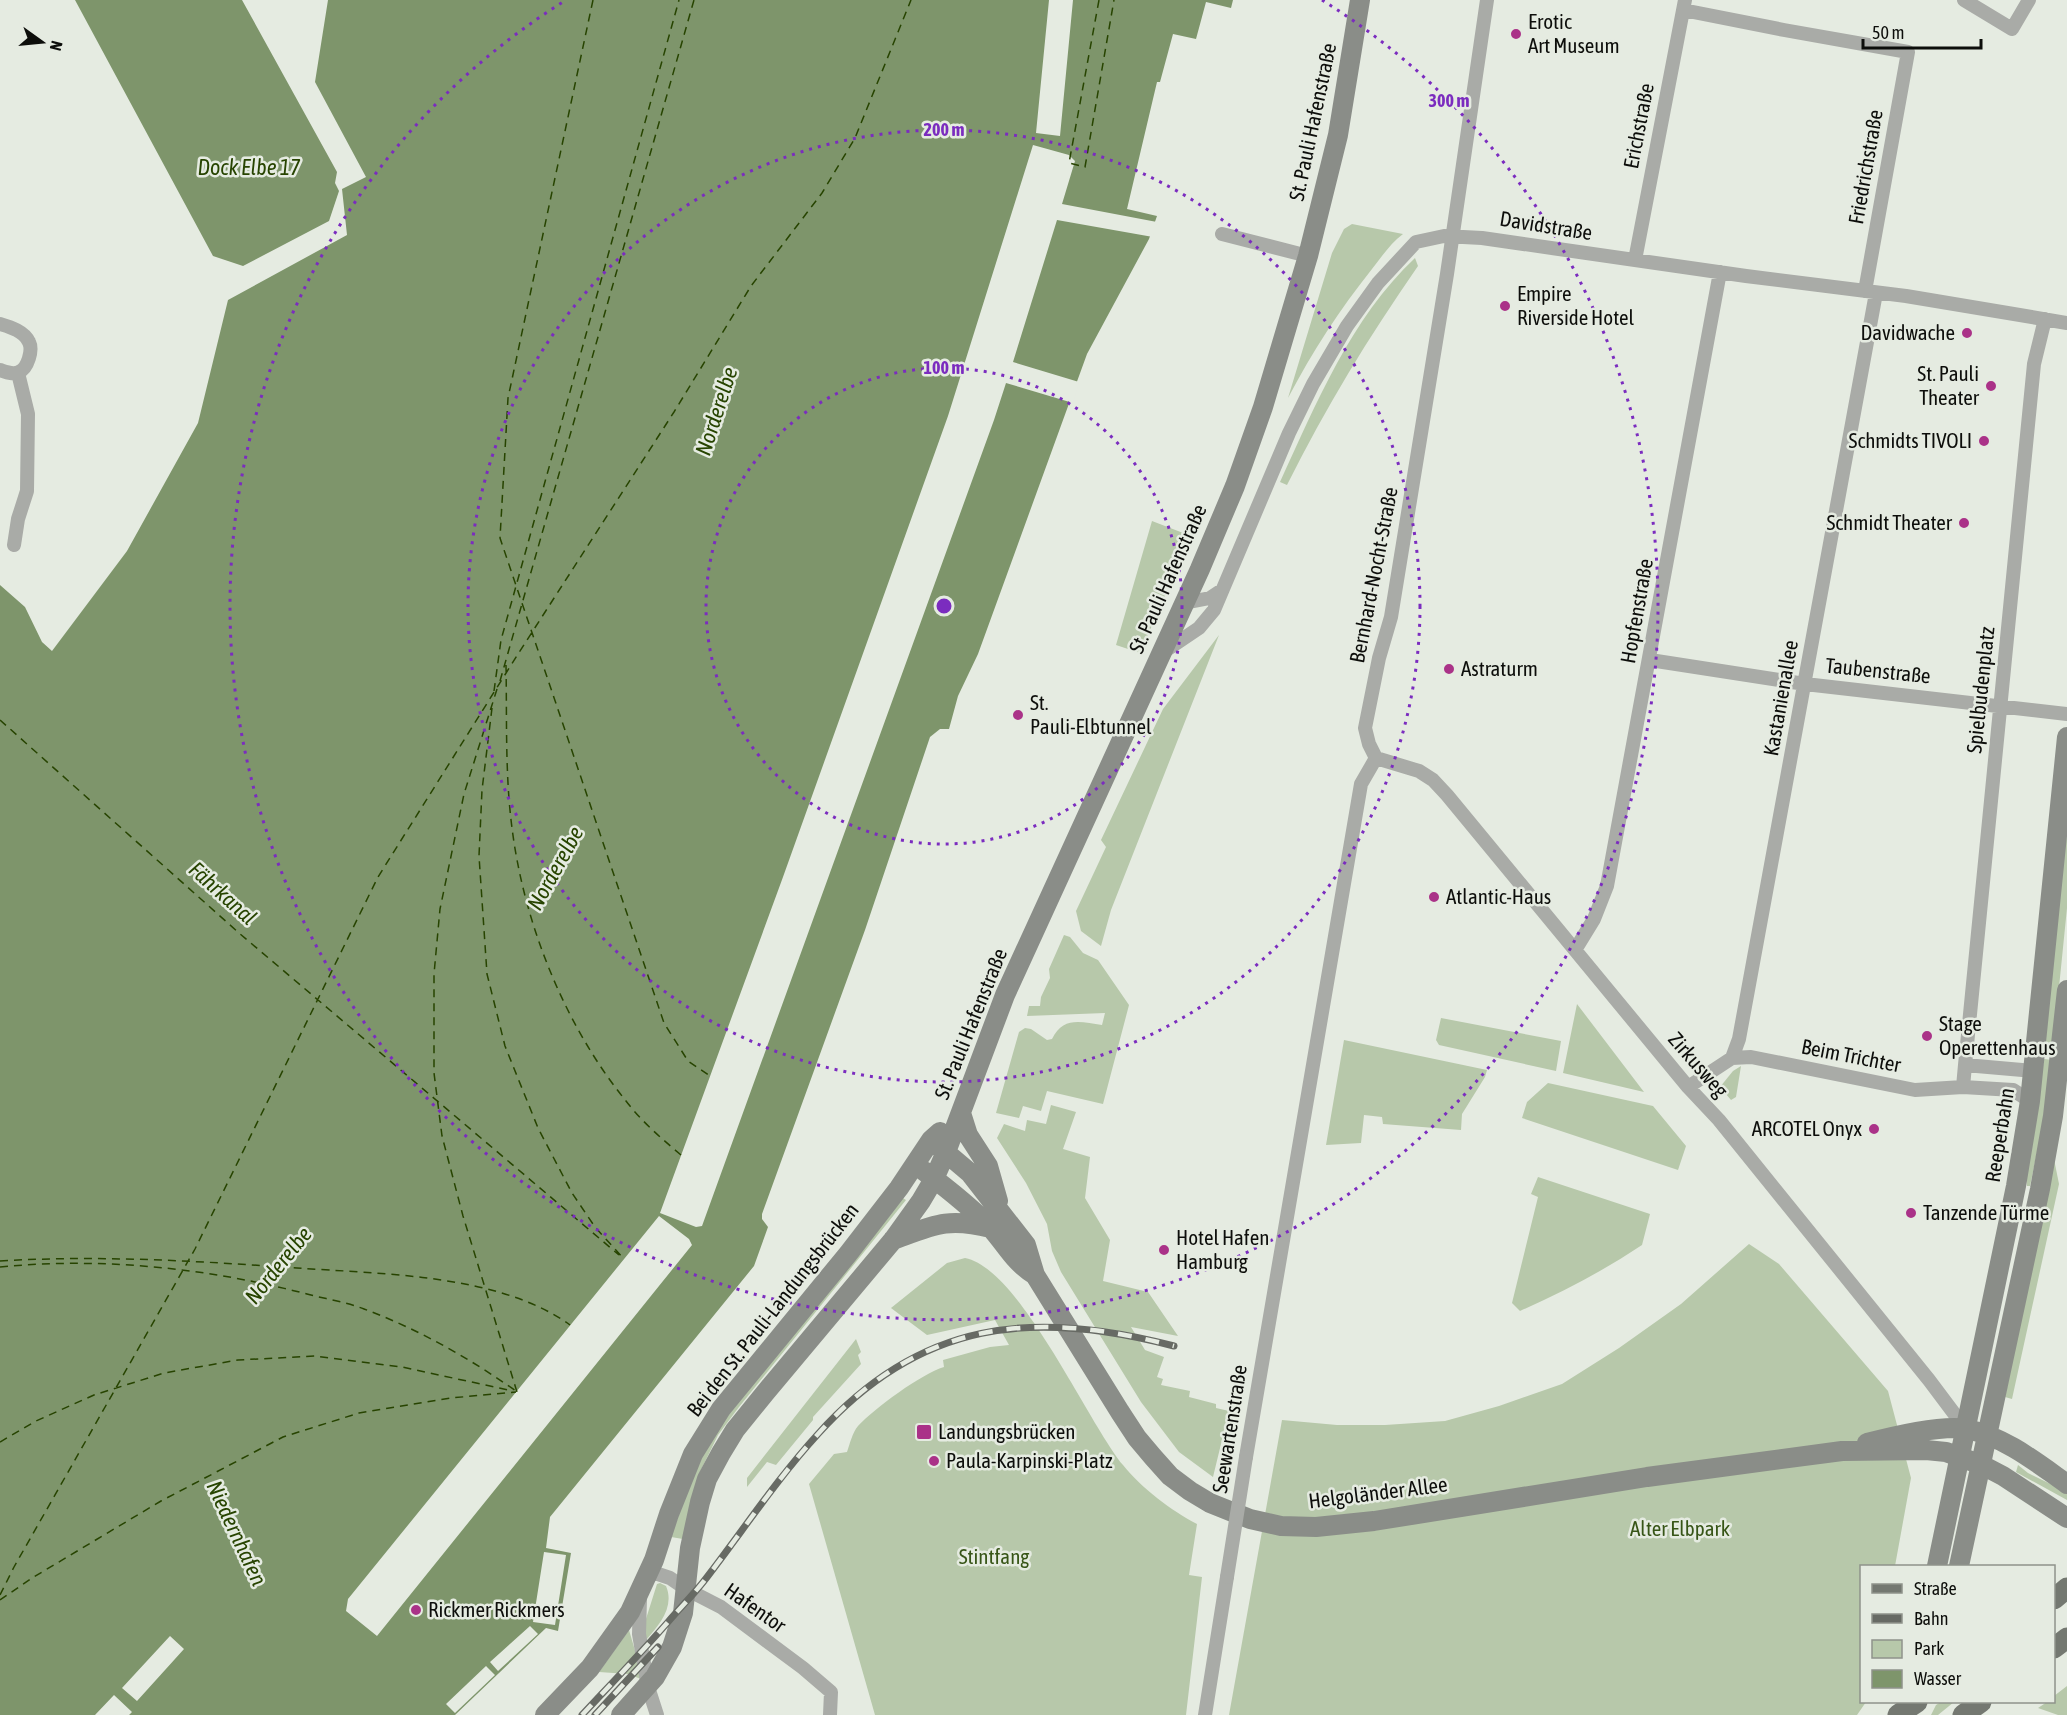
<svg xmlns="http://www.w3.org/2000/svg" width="2067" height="1715" font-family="'Asap Condensed',sans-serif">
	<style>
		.green { fill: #b7c8aa }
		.water { fill: #7e956b }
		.pier { fill: #e5ebe1 }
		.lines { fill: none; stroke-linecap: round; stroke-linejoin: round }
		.ferry { stroke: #274400; stroke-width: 1.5; stroke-dasharray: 8 6; stroke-linecap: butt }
		.street { stroke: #a9aba7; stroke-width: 14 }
		.secondary { stroke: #8a8d88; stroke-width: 20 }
		.primary { stroke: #747871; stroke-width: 21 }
		.rail-casing { stroke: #676a64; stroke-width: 7 }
		.rail { stroke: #e5ebe1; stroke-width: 4.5; stroke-dasharray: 14; stroke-linecap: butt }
		.street-bridge { stroke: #a9aba7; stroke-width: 14 }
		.ring { fill: none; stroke: #7b2cbf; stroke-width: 3; stroke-dasharray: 3 6 }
		.poi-dot { fill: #aa3288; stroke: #e5ebe1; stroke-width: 2 }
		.labels { text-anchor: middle; stroke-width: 5; stroke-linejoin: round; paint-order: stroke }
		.poi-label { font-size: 21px; fill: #0d0e0b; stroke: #e5ebe1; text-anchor: start }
		.street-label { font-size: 21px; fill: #0d0e0b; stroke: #e5ebe1 }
		.park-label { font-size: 21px; fill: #375517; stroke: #e5ebe1 }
		.water-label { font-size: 22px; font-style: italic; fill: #274400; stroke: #e5ebe1 }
		.centre { fill: #7b2cbf; stroke: #e5ebe1; stroke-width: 3 }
		.ring-label { font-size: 18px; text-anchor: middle; font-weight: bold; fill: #7b2cbf; stroke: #e5ebe1; stroke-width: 5; stroke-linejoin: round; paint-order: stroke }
	</style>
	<rect width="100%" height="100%" fill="#e5ebe1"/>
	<!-- green -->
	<path class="green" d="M 1352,224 L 1403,234 C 1391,243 1382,256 1372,269 C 1340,309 1312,352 1288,398 L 1332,253 L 1344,229 Z
		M 1415,258 L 1418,266 C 1368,338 1326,407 1287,485 L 1280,482 C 1316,404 1351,318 1415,258 Z
		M 1152,521 L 1191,536 L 1140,653 L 1116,645 Z
		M 1219,635 L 1111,910 L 1101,946 L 1081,931 L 1076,911 L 1106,847 L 1101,840 L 1163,709 Z
		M 2067,818 L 2067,908 L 2053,1047 L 2045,1046 Z
		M 1064,935 L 1070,937 L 1083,953 L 1098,960 L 1129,1005 L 1103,1104 L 1047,1091 L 1041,1111 L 1023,1106 L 1019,1118 L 996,1113 L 1019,1032 L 1025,1028 L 1031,1029 L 1047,1040 L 1052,1039 C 1063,1016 1081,1022 1102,1025 L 1105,1013 L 1027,1016 L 1029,1006 L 1040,1006 L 1041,997 L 1050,978 L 1049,969 Z
		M 1577,1004 L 1644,1092 L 1563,1073 Z
		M 1441,1018 L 1561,1041 L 1556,1071 L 1439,1045 L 1436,1040 Z
		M 1344,1040 L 1487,1070 L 1485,1077 L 1462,1114 L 1461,1130 L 1383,1124 L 1382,1117 L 1364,1115 L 1361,1143 L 1326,1145 Z
		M 2044,1059 L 2052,1060 L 2042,1128 L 2030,1186 L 2027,1186 L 2026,1173 Z
		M 1741,1066 L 1736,1097 L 1731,1100 L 1720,1087 L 1733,1071 Z
		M 1548,1083 L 1653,1106 L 1686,1146 L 1678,1170 L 1522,1118 L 1527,1102 Z
		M 1051,1105 L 1076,1112 L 1063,1149 L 1090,1157 L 1085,1198 L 1110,1240 L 1103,1281 L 1148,1292 L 1178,1336 L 1131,1327 L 1145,1350 L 1164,1357 L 1157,1377 L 1163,1379 L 1161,1385 L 1190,1391 L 1189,1397 L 1216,1404 L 1216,1408 L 1229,1411 L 1213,1477 L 1179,1452 L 1141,1402 L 1061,1272 L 1052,1251 L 1047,1224 L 1026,1183 L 997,1138 L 1004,1124 L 1025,1131 L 1027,1120 L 1046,1124 Z
		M 2054,1159 L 2059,1184 L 2012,1399 L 2005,1397 Z
		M 1538,1177 L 1650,1214 L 1642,1245 C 1603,1271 1563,1292 1520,1311 L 1512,1303 L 1538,1197 L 1531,1194 Z
		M 901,1197 L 906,1200 L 739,1407 L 718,1435 L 699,1474 L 683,1539 L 671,1537 L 694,1472 L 714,1433 Z
		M 1749,1244 L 1779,1264 L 1888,1391 L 1911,1478 L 1895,1566 L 1862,1566 L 1862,1702 L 1866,1702 L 1857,1715 L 1229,1715 L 1282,1420 L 1337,1425 L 1385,1425 L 1445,1421 L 1499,1406 L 1562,1384 L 1619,1348 L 1681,1304 Z
		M 965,1258 C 1020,1269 1086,1419 1123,1465 C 1141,1488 1172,1511 1197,1524 L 1189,1575 L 1202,1577 L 1186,1715 L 875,1715 L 809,1484 L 834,1454 L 847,1452 C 850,1444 852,1433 858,1426 C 875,1408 921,1374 944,1367 L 943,1360 L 990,1347 L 1009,1345 L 995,1320 L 927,1335 L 891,1308 L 947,1263 Z
		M 856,1339 L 861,1352 L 858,1355 L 861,1364 L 813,1417 L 813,1420 L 776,1465 L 767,1462 L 747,1487 L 747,1478 Z
		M 2018,1465 L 2028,1473 L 2067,1492 L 2067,1500 L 2016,1472 Z
		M 660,1583 L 666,1586 C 675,1607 659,1625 646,1640 L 645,1622 L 657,1584 Z
		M 629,1630 L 643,1678 L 641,1679 L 628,1674 L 599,1672 Z
		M 2067,1686 L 2067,1715 L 2058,1715 L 2038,1708 L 2047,1702 L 2054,1702 L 2054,1696 Z
		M 1941,1702 L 1954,1702 L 1938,1715 L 1931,1715 L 1936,1705 Z"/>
	<!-- water -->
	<path class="water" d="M 75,0 L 242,0 L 337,172 L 335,183 L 339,191 L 329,221 L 243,266 L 213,256 Z
		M 328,0 L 1233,0 L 1231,8 L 1206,2 L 1196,39 L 1173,34 L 1160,82 L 1157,82 L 1127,209 L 1157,216 L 1149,239 L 1087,354 L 978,654 L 958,696 L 949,729 L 940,729 L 930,737 L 865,930 L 762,1214 L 762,1219 L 768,1227 L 754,1266 L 550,1517 L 546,1548 L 571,1553 L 558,1631 L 546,1628 L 455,1715 L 0,1715 L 0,585 L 25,607 L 42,642 L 52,651 L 127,551 L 198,423 L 228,300 L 347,235 L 342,189 L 366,177 L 315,82 Z"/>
	<!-- pier -->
	<path class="pier" d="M 1049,0 L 1073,0 L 1060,136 L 1036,133 Z
		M 1033,145 L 1069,155 L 1075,161 L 1062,204 L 1157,222 L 1153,237 L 1057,220 L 1013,362 L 1079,382 L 1073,403 L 1006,383 L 994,420 L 702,1226 L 696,1227 L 660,1213 L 783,877 L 948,416 Z
		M 659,1216 L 689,1239 L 692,1245 L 377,1636 L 346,1611 L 348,1599 Z
		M 544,1552 L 566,1555 L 555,1625 L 533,1622 Z
		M 530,1626 L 538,1634 L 498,1671 L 490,1662 Z
		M 170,1636 L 184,1649 L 137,1701 L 122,1688 Z
		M 486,1666 L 495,1675 L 455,1713 L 446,1704 Z
		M 114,1695 L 132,1712 L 129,1715 L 95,1715 Z"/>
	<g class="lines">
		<!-- ferry -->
		<path class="ferry" d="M 593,0 L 508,398 L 500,538 L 664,1023 L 688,1061 L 710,1076
			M 1099,0 L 1069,163 L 1085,167 L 1114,0
			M 506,665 C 507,719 505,775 512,828 C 524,924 565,1026 626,1101 C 642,1122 661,1138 681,1155
			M 500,681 L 694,0
			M 497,689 L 464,794 L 440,909 L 434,974 L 434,1073 L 442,1136 L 463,1216 L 517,1392
			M 494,691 L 501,640 L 679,0
			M 492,708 L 482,790 L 479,856 L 487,974 L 505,1046 L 538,1128 L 572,1193 L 595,1227 L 624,1259
			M 0,720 L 239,933 L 619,1255
			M 0,1261 C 99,1255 198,1261 297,1268 C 381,1274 500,1274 570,1325
			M 0,1267 C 103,1257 207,1268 307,1294 C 326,1299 346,1302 364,1309 C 418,1329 469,1358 516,1391
			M 0,1442 L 36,1421 L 94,1395 L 164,1373 L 238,1360 L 315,1356 L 402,1367 L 513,1391
			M 0,1595 L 14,1567 L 195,1249 L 378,877 L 518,654 L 674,412 L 751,286 L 822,193 L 855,138 L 911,0
			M 0,1600 L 32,1578 L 161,1501 L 283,1437 L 359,1413 L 451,1398 L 516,1392"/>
		<!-- street -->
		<path class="street" d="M 1964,0 L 2012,29 L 2029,0
			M 1683,10 L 1784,30 L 1908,52 L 1865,291
			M 1222,234 L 1308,256
			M 1635,260 L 1685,0
			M 0,324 C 10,327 24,331 29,342 C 33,350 28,368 19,372 C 13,375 6,372 0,370
			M 14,545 L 18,519 L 27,491 L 28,414 L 18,373
			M 1184,603 L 1210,598 L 1222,590
			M 1162,653 L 1199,628 L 1214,610 L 1289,433 L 1313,384 L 1347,326 L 1378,283 L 1416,242 L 1444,236 L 1482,238 L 1746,276 L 1906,296 L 2067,323
			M 1650,660 L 1805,684 L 2067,714
			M 1376,758 L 1419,771 L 1433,780 L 1447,795 L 1688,1087 L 1719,1120 L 1929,1380 L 1965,1428
			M 1376,758 L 1369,744 L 1365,728 L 1379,658 L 1391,617 L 1447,274 L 1487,0
			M 1575,950 L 1594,919 L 1607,886 L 1720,272
			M 1732,1058 L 1751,1057 L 1915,1090 L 1963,1087
			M 1965,1065 L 2034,364 L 2045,319
			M 1688,1087 L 1732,1058 L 1739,1039 L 1876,293
			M 2030,1101 L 2013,1090 L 1963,1087 L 1965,1065 L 2034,1071
			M 1246,1457 L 1361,784 L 1376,758
			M 648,1574 L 658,1574 L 670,1578 L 686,1589 L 721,1607 L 803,1668 L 831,1692 L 830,1715
			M 640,1599 L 639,1634 L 648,1687 L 657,1715
			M 1205,1715 L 1227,1577"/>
		<!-- secondary -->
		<path class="secondary" d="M 961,1113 L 968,1135 L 988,1166 L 998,1201
			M 931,1140 L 970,1173 L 1026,1245 L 1035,1275 L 1120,1412 L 1137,1438 L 1153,1457 L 1170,1476 L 1190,1491 L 1210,1503 L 1250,1519 L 1281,1526 L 1316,1527 L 1374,1521 L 1647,1477 L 1842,1451 L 1926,1450 L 1946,1452 L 1982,1465 L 2003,1476 L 2067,1518
			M 924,1171 C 948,1189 970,1206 991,1228 C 1007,1246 1014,1262 1035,1275
			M 893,1240 C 934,1225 947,1217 991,1228
			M 1867,1443 C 1891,1437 1943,1424 1967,1429 C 2005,1437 2036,1462 2067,1484
			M 1937,1566 L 2016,1186 L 2030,1101 L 2067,737
			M 1959,1566 L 2040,1189 L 2053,1116 L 2067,990
			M 545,1715 L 590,1668 L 630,1612 L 654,1560 L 669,1514 L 693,1454 L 721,1409 L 848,1254 L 899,1188 L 931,1140 L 940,1132
			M 621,1715 L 655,1677 L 672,1647 L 683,1613 L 690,1548 L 700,1502 L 707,1479 L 721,1453 L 735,1430 L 765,1393 L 893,1240 L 921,1201 L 934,1179 L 946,1152 L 1005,995 L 1200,569 L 1235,486 L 1263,407 L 1308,256 L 1338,135 L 1360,0"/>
		<!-- primary -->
		<path class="primary" d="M 2054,1599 L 2067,1588
			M 2054,1648 L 2067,1638
			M 1898,1715 L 1917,1702
			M 1963,1715 L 1981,1702"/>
		<defs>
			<path id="rail" d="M 582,1715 C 611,1684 640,1654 668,1622 C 680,1608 693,1595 704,1581 C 742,1532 776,1480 818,1434 C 920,1320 1033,1309 1174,1346
				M 595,1715 L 658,1647"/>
		</defs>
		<!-- rail casing -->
		<use href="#rail" class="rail-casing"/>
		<!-- rail -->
		<use href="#rail" class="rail"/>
		<!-- street-bridge -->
		<path class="street-bridge" d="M 1227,1577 L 1246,1457"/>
	</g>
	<!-- distance rings -->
	<g class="ring">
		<circle cx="944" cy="606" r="238"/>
		<circle cx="944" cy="606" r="476"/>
		<path d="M1322 0A714 714 0 1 1 566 0"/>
	</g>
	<!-- markers -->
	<g class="poi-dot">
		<circle cx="1516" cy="34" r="6"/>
		<circle cx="1505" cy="306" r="6"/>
		<circle cx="1967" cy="333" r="6"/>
		<circle cx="1991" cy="386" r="6"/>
		<circle cx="1984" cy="441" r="6"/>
		<circle cx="1964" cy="523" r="6"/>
		<circle cx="1449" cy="669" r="6"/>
		<circle cx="1018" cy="715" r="6"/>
		<circle cx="1434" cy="897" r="6"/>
		<circle cx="1927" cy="1036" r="6"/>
		<circle cx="1874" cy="1129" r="6"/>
		<circle cx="1911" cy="1213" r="6"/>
		<circle cx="1164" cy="1250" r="6"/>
		<rect x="916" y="1424" width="16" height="16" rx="3"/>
		<circle cx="934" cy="1461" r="6"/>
		<circle cx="416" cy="1610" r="6"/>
	</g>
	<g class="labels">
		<!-- poi labels -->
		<g class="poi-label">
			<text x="1528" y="29">Erotic<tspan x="1528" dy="24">Art Museum</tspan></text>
			<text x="1517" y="301">Empire<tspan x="1517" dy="24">Riverside Hotel</tspan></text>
			<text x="1955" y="340" text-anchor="end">Davidwache</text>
			<text x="1979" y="381" text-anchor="end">St. Pauli<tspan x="1979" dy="24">Theater</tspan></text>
			<text x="1972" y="448" text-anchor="end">Schmidts TIVOLI</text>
			<text x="1952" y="530" text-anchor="end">Schmidt Theater</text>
			<text x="1461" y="676">Astraturm</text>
			<text x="1030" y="710">St.<tspan x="1030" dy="24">Pauli-Elbtunnel</tspan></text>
			<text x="1446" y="904">Atlantic-Haus</text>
			<text x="1939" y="1031">Stage<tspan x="1939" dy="24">Operettenhaus</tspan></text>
			<text x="1862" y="1136" text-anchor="end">ARCOTEL Onyx</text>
			<text x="1923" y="1220">Tanzende Türme</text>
			<text x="1176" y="1245">Hotel Hafen<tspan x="1176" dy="24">Hamburg</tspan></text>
			<text x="938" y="1439">Landungsbrücken</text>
			<text x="946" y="1468">Paula-Karpinski-Platz</text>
			<text x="428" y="1617">Rickmer Rickmers</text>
		</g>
		<!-- street labels -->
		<g class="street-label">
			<text transform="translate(1313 122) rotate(-78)" y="7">St. Pauli Hafenstraße</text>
			<text transform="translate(1639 126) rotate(-79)" y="7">Erichstraße</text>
			<text transform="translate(1866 167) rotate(-80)" y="7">Friedrichstraße</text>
			<text transform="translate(1546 226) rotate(9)" y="7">Davidstraße</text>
			<text transform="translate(1374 575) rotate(-79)" y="7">Bernhard-Nocht-Straße</text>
			<text transform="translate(1168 579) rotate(-66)" y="7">St. Pauli Hafenstraße</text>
			<text transform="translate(1637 611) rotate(-80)" y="7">Hopfenstraße</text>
			<text transform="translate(1878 671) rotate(6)" y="7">Taubenstraße</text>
			<text transform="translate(1981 690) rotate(-84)" y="7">Spielbudenplatz</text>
			<text transform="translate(1781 698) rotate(-80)" y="7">Kastanienallee</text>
			<text transform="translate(971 1024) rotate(-68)" y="7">St. Pauli Hafenstraße</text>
			<text transform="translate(1851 1056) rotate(11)" y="7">Beim Trichter</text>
			<text transform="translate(1698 1065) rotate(49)" y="7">Zirkusweg</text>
			<text transform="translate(2000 1135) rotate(-81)" y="7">Reeperbahn</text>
			<text transform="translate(773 1310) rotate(-52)" y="7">Bei den St. Pauli-Landungsbrücken</text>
			<text transform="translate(1230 1429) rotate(-81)" y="7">Seewartenstraße</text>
			<text transform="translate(1378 1493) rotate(-7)" y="7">Helgoländer Allee</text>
			<text transform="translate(755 1608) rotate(35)" y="7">Hafentor</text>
		</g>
		<!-- park labels -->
		<g class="park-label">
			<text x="1680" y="1536">Alter Elbpark</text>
			<text x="994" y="1564">Stintfang</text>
		</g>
		<!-- water labels -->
		<g class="water-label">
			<text x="249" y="175">Dock Elbe 17</text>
			<text transform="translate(716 411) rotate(-72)" y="8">Norderelbe</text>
			<text transform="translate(555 868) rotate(-61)" y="8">Norderelbe</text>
			<text transform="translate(223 893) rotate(42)" y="8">Fährkanal</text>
			<text transform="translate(278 1265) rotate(-51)" y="8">Norderelbe</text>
			<text transform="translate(237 1533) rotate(65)" y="8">Niedernhafen</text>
		</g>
	</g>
	<circle cx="944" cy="606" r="9" class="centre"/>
	<g class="ring-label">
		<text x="1449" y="107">300 m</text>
		<text x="944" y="136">200 m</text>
		<text x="944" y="374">100 m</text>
	</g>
	<!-- legend -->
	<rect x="1860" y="1565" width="195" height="138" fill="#e5ebe1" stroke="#8f938b" stroke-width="1.5"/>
	<rect x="1872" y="1584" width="30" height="9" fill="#747871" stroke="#8f938b" stroke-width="1.5"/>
	<text x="1914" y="1595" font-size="18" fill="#0d0e0b">Straße</text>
	<rect x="1872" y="1614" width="30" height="9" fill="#676a64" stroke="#8f938b" stroke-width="1.5"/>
	<text x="1914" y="1625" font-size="18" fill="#0d0e0b">Bahn</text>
	<rect x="1872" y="1640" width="30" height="18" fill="#b7c8aa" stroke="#8f938b" stroke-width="1.5"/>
	<text x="1914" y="1655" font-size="18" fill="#0d0e0b">Park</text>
	<rect x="1872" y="1670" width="30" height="18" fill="#7e956b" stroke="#8f938b" stroke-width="1.5"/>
	<text x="1914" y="1685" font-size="18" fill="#0d0e0b">Wasser</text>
	<!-- north arrow -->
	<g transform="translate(42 42) rotate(105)" stroke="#e5ebe1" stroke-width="4.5" paint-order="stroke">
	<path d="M0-4.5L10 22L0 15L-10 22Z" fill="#0d0e0b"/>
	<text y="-9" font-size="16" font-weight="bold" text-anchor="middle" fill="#0d0e0b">N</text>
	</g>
	<!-- scale -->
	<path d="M1863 39v9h118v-9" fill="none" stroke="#0d0e0b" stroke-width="3"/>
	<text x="1872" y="39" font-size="18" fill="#0d0e0b" stroke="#e5ebe1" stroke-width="4.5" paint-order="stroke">50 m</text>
</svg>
